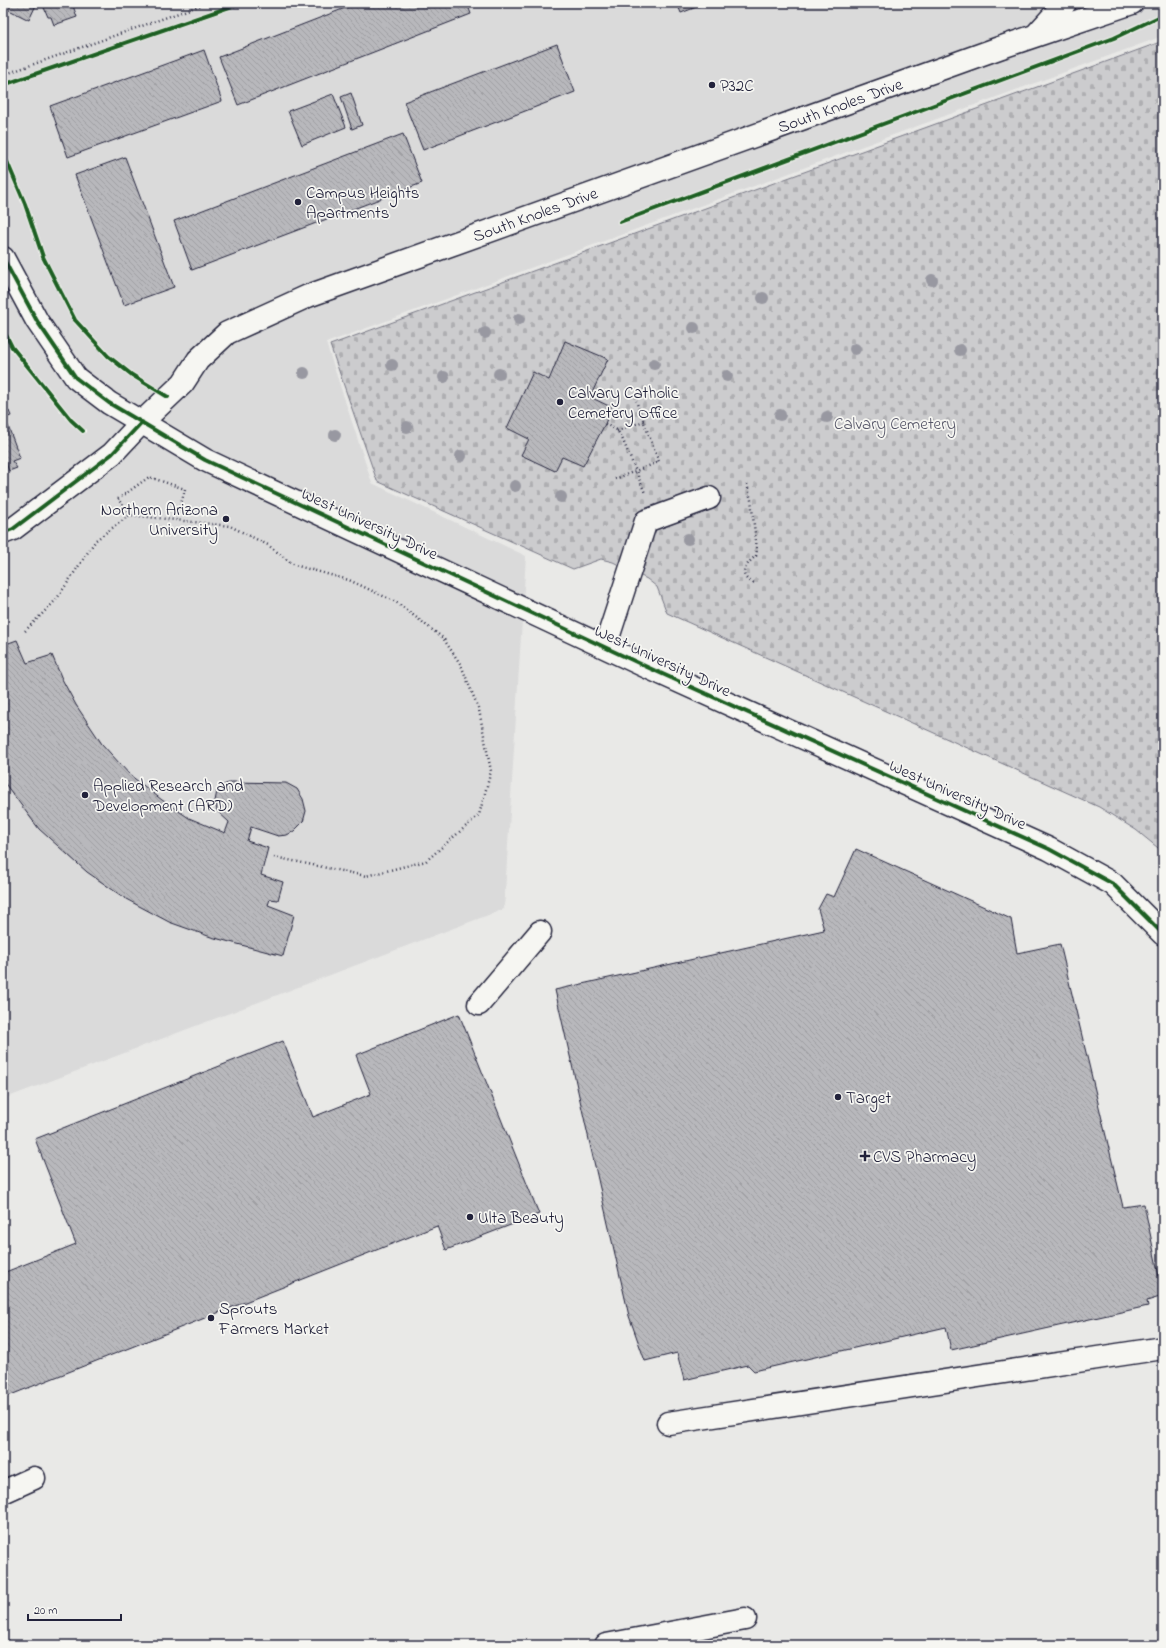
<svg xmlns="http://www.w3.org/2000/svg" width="1166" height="1648" font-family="'Indie Flower',sans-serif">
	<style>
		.built { fill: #dadada }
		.cemetery { fill: url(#cemetery-stones); stroke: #777784 }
		.building { fill: url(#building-back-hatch); stroke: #22223b }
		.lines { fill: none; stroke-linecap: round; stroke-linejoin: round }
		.minor-casing { stroke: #22223b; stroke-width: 25 }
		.path { stroke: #22223b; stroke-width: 2.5; stroke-dasharray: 1 3; stroke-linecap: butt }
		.minor { stroke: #f6f6f2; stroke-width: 22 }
		.cycleway-casing { stroke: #f6f6f2; stroke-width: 6 }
		.cycleway { stroke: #1b5e20; stroke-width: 4 }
		.tree { fill: #9898a1 }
		.poi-dot { fill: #22223b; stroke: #f6f6f2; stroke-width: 1.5 }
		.labels { text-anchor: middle; stroke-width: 3.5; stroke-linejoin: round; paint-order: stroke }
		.poi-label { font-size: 17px; fill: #22223b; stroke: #f6f6f2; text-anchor: start }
		.street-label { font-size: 17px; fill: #22223b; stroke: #f6f6f2 }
		.park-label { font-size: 17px; fill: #555567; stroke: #f6f6f2 }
	</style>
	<defs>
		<pattern id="cemetery-stones" width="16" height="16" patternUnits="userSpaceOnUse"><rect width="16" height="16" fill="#ccccce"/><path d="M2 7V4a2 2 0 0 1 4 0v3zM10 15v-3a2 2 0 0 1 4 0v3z" fill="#afafb2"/></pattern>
		<pattern id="building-back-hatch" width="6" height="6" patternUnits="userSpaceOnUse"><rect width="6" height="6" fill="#b8b8bc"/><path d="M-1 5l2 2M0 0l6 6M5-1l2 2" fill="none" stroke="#9e9ea2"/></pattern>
	</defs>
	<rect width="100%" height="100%" fill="#e9e9e7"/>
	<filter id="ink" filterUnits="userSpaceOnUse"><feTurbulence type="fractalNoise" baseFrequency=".025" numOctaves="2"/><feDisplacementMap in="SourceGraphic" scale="8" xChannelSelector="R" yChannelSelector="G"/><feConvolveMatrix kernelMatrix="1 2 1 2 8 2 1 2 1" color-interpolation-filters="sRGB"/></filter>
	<g filter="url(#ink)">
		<!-- built -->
		<path class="built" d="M 3,3 L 1163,3 L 1163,36 L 326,343 L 372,483 L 526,556 L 504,909 L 3,1099 Z"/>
		<!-- cemetery -->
		<path class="cemetery" d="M 1163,41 L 1163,852 L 1136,830 L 1099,807 L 667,613 L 657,587 L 647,579 L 613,562 L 601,559 L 573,569 L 377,481 L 330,345 Z"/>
		<!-- building -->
		<path class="building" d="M 4,3 L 37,3 L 29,20 L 3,7 Z
			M 42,3 L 72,3 L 77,17 L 54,25 L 51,17 L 48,17 Z
			M 358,3 L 467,3 L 471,14 L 238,105 L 219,57 Z
			M 677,3 L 707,3 L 681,13 Z
			M 557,44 L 575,92 L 423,150 L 404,102 Z
			M 204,50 L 222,101 L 68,157 L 50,106 Z
			M 351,93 L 362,125 L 352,129 L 341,97 Z
			M 333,94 L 346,127 L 302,145 L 288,111 Z
			M 403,134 L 422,183 L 192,270 L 174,221 Z
			M 125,157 L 174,287 L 124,305 L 75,175 Z
			M 565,341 L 608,359 L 590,397 L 611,407 L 605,424 L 583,466 L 562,457 L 555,471 L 521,455 L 529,439 L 507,428 L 533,372 L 549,380 Z
			M 9,411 L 11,416 L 5,418 L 20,458 L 12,461 L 17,468 L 9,471 L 6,463 L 3,464 L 3,413 Z
			M 17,640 L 27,663 L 52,655 L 62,679 L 76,705 L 102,744 L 130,775 L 162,800 L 189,818 L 225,833 L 229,822 L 217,811 L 215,801 L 217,791 L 223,785 L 232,782 L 286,783 L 297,789 L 303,799 L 306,811 L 303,822 L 294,831 L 287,835 L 278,836 L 251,827 L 247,841 L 268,848 L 261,875 L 283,882 L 278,900 L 270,899 L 268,905 L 294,915 L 283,956 L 211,937 L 169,922 L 126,899 L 87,872 L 39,829 L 3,781 L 3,645 Z
			M 856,849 L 1011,919 L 1017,953 L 1060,944 L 1123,1207 L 1144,1204 L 1163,1296 L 1147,1301 L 1148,1306 L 951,1350 L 946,1327 L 754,1371 L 748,1365 L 684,1380 L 677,1353 L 645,1361 L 629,1316 L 555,990 L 824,930 L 818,909 L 826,894 L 834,897 Z
			M 459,1014 L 539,1214 L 446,1250 L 437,1226 L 3,1398 L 3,1273 L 76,1244 L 35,1139 L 283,1041 L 313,1117 L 371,1094 L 356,1055 Z"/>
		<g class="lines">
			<defs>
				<path id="minor" d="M 1036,35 L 1065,3
					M 3,258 L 37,321 L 76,378 L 109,403 L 205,460 L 647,667 L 1049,849 L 1113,884 L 1163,934
					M 3,533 L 13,529 L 112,454 L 142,422 L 183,383 L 198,360 L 227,333 L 308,296 L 999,48 L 1132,3
					M 605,647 L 646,521 L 709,498
					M 479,1004 L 540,932
					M 668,1423 L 1163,1348
					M 3,1492 L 34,1478
					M 606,1645 L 745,1619"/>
			</defs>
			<!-- minor casing -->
			<use href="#minor" class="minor-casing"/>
			<!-- path -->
			<path class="path" d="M 3,75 L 207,3
				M 605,424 L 617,430 L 622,438 L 645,493
				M 617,431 L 644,421
				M 615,479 L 659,462 L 636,401
				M 747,484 L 751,500 L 757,550 L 756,556 C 746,564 736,576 754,583
				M 130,515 L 118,499 L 149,477 L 185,489 L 177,519
				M 25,631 L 56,600 L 96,540 L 130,515 L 230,526 L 268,545 L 294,565 L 349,580 L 396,602 L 443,638 L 461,665 L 479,710 L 491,771 L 479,815 L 426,861 L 366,876 L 274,857"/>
			<!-- minor -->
			<use href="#minor" class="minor"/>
			<defs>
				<path id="cycleway" d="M 3,85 L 241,3
					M 3,152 L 25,204 L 43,257 L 75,320 L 108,356 L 132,375 L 168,397
					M 620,222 L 1114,38 L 1163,15
					M 3,258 L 37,321 L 76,378 L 109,403 L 205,460 L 647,667 L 1049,849 L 1113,884 L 1163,934
					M 3,329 L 12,347 L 71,420 L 83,431
					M 3,533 L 13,529 L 112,454 L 142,422"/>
			</defs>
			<!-- cycleway casing -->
			<use href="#cycleway" class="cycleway-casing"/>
			<!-- cycleway -->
			<use href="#cycleway" class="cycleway"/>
		</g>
		<!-- trees -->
		<g class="tree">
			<circle cx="932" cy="280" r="6"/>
			<circle cx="763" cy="298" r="6"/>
			<circle cx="519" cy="319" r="6"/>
			<circle cx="694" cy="328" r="6"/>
			<circle cx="485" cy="333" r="6"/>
			<circle cx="855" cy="349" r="6"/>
			<circle cx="960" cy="350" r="6"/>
			<circle cx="654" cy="364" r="6"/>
			<circle cx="392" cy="365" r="6"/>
			<circle cx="304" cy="373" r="6"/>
			<circle cx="499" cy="374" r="6"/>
			<circle cx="727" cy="376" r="6"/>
			<circle cx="444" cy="377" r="6"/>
			<circle cx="780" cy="415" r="6"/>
			<circle cx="827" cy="417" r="6"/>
			<circle cx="407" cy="427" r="6"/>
			<circle cx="335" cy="435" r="6"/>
			<circle cx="461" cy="456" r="6"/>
			<circle cx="515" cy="486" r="6"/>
			<circle cx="561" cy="497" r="6"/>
			<circle cx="688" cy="539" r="6"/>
		</g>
	</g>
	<!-- markers -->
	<g class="poi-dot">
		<circle cx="712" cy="85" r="4"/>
		<circle cx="298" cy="202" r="4"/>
		<circle cx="560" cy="402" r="4"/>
		<circle cx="226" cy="519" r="4"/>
		<circle cx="85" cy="795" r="4"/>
		<circle cx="838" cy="1097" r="4"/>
		<path d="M863 1150h4v4h4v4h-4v4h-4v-4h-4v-4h4z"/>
		<circle cx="470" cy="1217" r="4"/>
		<circle cx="211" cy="1318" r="4"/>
	</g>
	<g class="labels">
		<!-- poi labels -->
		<g class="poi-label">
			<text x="720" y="91">P32C</text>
			<text x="306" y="198">Campus Heights<tspan x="306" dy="20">Apartments</tspan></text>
			<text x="568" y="398">Calvary Catholic<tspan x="568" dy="20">Cemetery Office</tspan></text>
			<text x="218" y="515" text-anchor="end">Northern Arizona<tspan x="218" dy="20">University</tspan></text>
			<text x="93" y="791">Applied Research and<tspan x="93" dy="20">Development (ARD)</tspan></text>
			<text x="846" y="1103">Target</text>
			<text x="873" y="1162">CVS Pharmacy</text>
			<text x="478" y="1223">Ulta Beauty</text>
			<text x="219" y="1314">Sprouts<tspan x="219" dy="20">Farmers Market</tspan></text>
		</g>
		<!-- street labels -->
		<g class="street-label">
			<text transform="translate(840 105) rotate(-20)" y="6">South Knoles Drive</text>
			<text transform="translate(535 214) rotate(-20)" y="6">South Knoles Drive</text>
			<text transform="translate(370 523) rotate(25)" y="6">West University Drive</text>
			<text transform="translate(663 660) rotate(25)" y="6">West University Drive</text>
			<text transform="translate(958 794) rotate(24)" y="6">West University Drive</text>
		</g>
		<!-- park labels -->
		<g class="park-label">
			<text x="895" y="429">Calvary Cemetery</text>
		</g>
	</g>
	<!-- margin -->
	<rect width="1166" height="1648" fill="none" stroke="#f6f6f2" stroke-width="16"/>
	<rect x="8" y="8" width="1150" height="1632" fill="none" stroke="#22223b" stroke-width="1.5" filter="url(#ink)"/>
	<!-- scale -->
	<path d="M28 1614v6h93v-6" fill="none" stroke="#22223b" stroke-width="2"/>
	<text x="34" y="1614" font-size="12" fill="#22223b" stroke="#f6f6f2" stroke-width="3" paint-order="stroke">20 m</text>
</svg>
